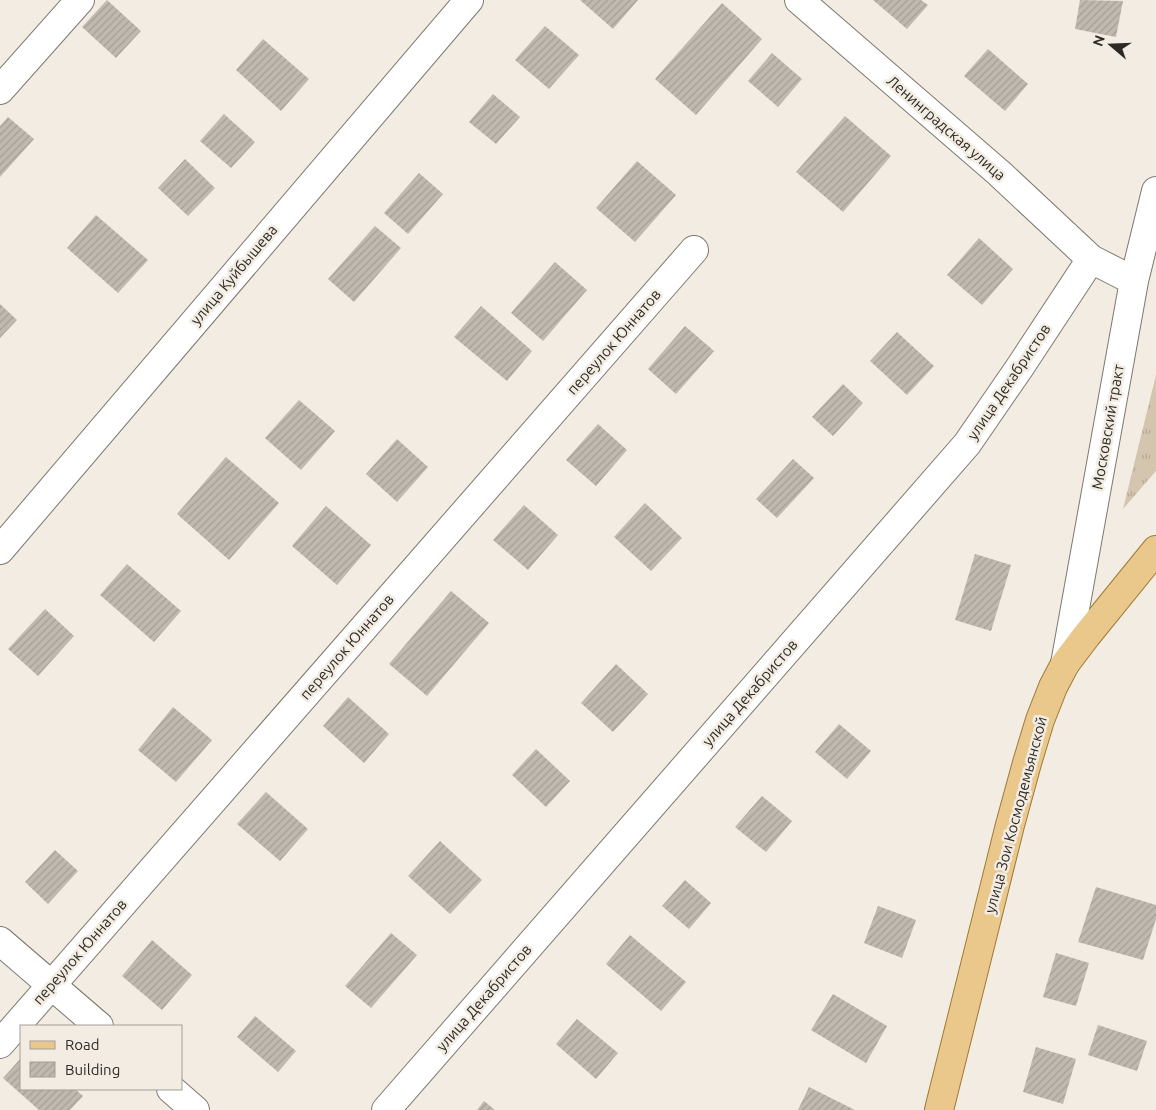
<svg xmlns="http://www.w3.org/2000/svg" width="1156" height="1110" font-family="Ubuntu,sans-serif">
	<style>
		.grass { fill: url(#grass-tufts) }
		.building { fill: url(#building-hatch) }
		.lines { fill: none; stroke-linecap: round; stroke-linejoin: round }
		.minor-casing { stroke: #7e786f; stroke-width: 30 }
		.tertiary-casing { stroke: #7e786f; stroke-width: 30 }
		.primary-casing { stroke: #9f7936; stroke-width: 30 }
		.minor { stroke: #fff; stroke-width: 28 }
		.tertiary { stroke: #fff; stroke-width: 28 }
		.primary { stroke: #eac88c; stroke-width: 28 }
		.labels { text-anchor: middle; stroke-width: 5; stroke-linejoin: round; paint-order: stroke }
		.street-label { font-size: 15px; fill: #2d2a26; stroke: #f2ece2 }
	</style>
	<defs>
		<pattern id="grass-tufts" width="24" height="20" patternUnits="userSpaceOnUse" patternTransform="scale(1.25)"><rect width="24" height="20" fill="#d3c5ae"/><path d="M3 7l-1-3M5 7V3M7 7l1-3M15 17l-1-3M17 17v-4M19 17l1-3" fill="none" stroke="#b5a996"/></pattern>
		<pattern id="building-hatch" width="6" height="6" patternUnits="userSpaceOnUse" patternTransform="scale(1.25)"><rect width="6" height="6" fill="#bfb9b0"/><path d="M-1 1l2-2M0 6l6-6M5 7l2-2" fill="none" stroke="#a49f97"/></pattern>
	</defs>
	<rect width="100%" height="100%" fill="#f2ece2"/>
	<!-- grass -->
	<path class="grass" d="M 1156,375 L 1156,471 L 1123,509 Z"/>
	<!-- building -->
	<path class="building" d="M 107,0 L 141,31 L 116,58 L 82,27 Z
		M 580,0 L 638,0 L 613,29 Z
		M 873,0 L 921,0 L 928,5 L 907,29 Z
		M 1080,0 L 1123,1 L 1116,37 L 1075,29 Z
		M 722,3 L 762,39 L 696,115 L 655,79 Z
		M 545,26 L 579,55 L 549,89 L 515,60 Z
		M 263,39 L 309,79 L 281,111 L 236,70 Z
		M 988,49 L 1028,84 L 1005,111 L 964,76 Z
		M 772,53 L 802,79 L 778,107 L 748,81 Z
		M 493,94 L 520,117 L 496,144 L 469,122 Z
		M 224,114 L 255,142 L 231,168 L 200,141 Z
		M 845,116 L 891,156 L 843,212 L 796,172 Z
		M 8,117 L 34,139 L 0,177 L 0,126 Z
		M 185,159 L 215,188 L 188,216 L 158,188 Z
		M 637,161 L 676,195 L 635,242 L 596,208 Z
		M 419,173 L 443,194 L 408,234 L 384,213 Z
		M 96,215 L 148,260 L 118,293 L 67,248 Z
		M 375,226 L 401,248 L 354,302 L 328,279 Z
		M 979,238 L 1013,269 L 982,305 L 947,275 Z
		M 555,262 L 587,290 L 543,341 L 511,313 Z
		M 0,304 L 17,320 L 0,338 Z
		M 481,306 L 532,351 L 507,381 L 454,337 Z
		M 685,326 L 714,351 L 676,394 L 648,369 Z
		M 897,332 L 934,366 L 907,395 L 870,361 Z
		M 843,384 L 863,403 L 833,436 L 812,417 Z
		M 299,400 L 335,431 L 301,470 L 265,438 Z
		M 598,424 L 627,450 L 596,486 L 566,460 Z
		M 397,439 L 428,467 L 397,502 L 366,474 Z
		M 226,457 L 279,503 L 229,560 L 177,514 Z
		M 793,459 L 814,478 L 777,518 L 756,499 Z
		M 645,503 L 682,538 L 651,571 L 614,537 Z
		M 524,505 L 558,535 L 528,570 L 493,540 Z
		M 326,506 L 371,545 L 337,585 L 292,546 Z
		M 975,554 L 1011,565 L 991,631 L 955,620 Z
		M 127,564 L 181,611 L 154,642 L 100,595 Z
		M 451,591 L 489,623 L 427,696 L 389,664 Z
		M 45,609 L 74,636 L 38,676 L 8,649 Z
		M 616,664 L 648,694 L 613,732 L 581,703 Z
		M 348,697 L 389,734 L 364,763 L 323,726 Z
		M 173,707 L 212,740 L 176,782 L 138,750 Z
		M 839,724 L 871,751 L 847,779 L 815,752 Z
		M 536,749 L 570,781 L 546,807 L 512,775 Z
		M 266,792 L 308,829 L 280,861 L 237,824 Z
		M 762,796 L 792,821 L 766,852 L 735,827 Z
		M 440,841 L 482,880 L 450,914 L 408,876 Z
		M 55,850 L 78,871 L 48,904 L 25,882 Z
		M 685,880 L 711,903 L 689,929 L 662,906 Z
		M 1096,887 L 1156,905 L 1156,919 L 1143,960 L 1078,942 Z
		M 878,906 L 916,920 L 902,958 L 864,943 Z
		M 391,933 L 417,955 L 371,1008 L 345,986 Z
		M 630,935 L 686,982 L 661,1011 L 606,964 Z
		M 152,940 L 192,975 L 162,1010 L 122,976 Z
		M 1056,953 L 1089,963 L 1076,1006 L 1043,997 Z
		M 833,994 L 887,1026 L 866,1063 L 811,1030 Z
		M 255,1016 L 296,1051 L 278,1072 L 237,1037 Z
		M 577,1019 L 618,1053 L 596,1079 L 556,1044 Z
		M 1098,1025 L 1147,1041 L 1137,1071 L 1088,1055 Z
		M 1036,1047 L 1076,1059 L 1063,1104 L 1023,1092 Z
		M 21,1058 L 21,1089 L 75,1089 L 83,1096 L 70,1110 L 39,1110 L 3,1078 Z
		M 809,1087 L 855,1110 L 798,1110 Z
		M 484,1101 L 495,1110 L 477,1110 Z"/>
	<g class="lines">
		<defs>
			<path id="minor" d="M 799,0 L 999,173 L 1091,259 L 1134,281
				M 0,90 L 80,0
				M 0,550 L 469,0
				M 1065,664 L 1134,281 L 1156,191
				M 0,1044 L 694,250
				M 386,1110 L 967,444 L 1020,367 L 1091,259"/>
			<path id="tertiary" d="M 0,941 L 99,1026
				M 171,1089 L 195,1110"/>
			<path id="primary" d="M 939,1110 L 1010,825 L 1027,763 L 1040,720 L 1053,687 L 1065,664 L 1087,635 L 1156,550"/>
		</defs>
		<!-- minor casing -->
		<use href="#minor" class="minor-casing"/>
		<!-- tertiary casing -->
		<use href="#tertiary" class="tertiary-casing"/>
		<!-- primary casing -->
		<use href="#primary" class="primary-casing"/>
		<!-- minor -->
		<use href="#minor" class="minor"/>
		<!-- tertiary -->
		<use href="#tertiary" class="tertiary"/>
		<!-- primary -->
		<use href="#primary" class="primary"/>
	</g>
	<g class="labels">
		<!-- street labels -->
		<g class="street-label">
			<text transform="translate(946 128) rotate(41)" y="5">Ленинградская улица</text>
			<text transform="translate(234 275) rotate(-50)" y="5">улица Куйбышева</text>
			<text transform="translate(614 342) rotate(-49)" y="5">переулок Юннатов</text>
			<text transform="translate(1009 382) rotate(-56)" y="5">улица Декабристов</text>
			<text transform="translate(1108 427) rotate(-80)" y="5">Московский тракт</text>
			<text transform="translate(347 647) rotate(-49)" y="5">переулок Юннатов</text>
			<text transform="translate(750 693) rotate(-49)" y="5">улица Декабристов</text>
			<text transform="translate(1016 815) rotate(-75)" y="5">улица Зои Космодемьянской</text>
			<text transform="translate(80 952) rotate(-49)" y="5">переулок Юннатов</text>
			<text transform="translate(484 998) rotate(-49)" y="5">улица Декабристов</text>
		</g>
	</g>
	<!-- legend -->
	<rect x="20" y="1025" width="162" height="65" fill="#f2ece2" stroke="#a39e97"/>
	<rect x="30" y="1041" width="25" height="8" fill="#eac88c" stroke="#a39e97"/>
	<text x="65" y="1050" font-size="15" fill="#2d2a26">Road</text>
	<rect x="30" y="1062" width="25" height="15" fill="url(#building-hatch)" stroke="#a39e97"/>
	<text x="65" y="1075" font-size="15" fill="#2d2a26">Building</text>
	<!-- north arrow -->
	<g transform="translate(1111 45) rotate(289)" stroke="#f2ece2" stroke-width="4" paint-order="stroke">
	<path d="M0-4L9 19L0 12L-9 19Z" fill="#2d2a26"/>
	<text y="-8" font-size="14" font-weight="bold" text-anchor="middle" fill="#2d2a26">N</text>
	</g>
</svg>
